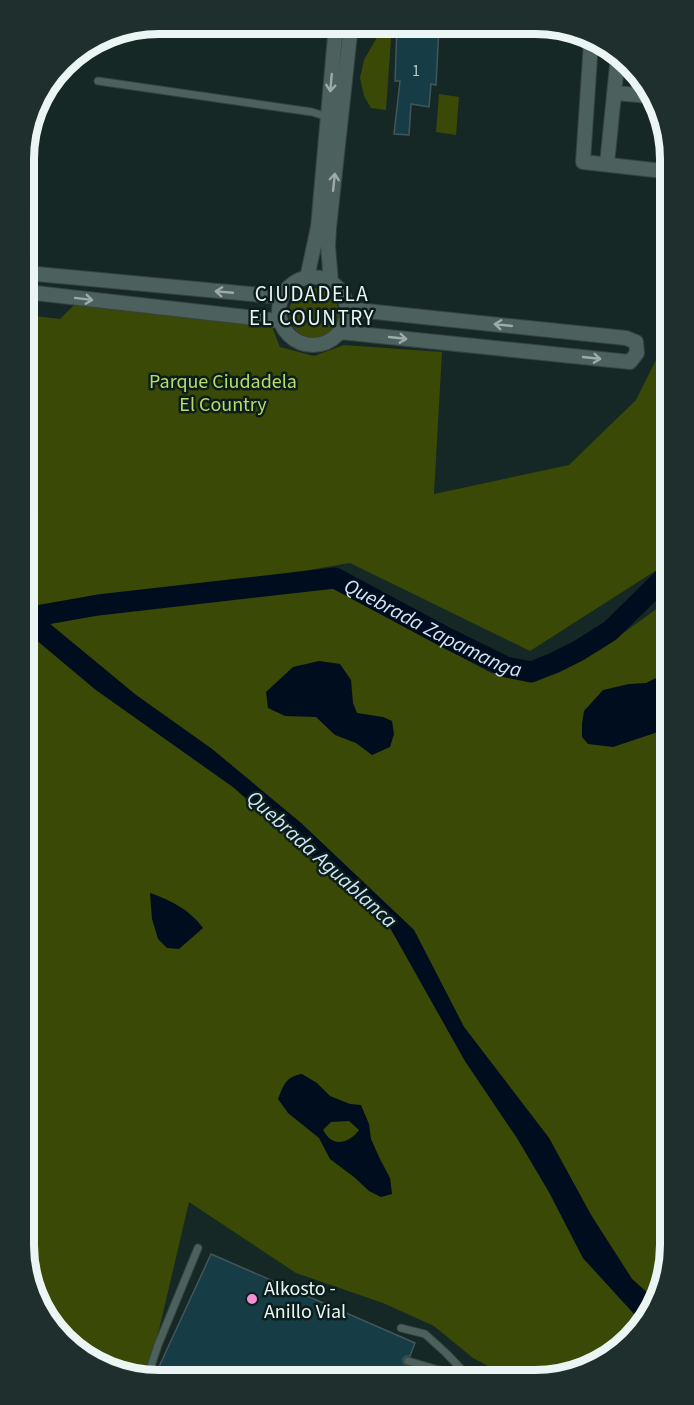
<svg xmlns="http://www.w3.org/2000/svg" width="694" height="1405" font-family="'Source Sans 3',sans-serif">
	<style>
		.green { fill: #3a4906 }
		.water { fill: #000d1e; fill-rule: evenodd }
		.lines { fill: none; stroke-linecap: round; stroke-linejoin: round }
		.river { stroke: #000d1e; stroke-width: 21 }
		.building { fill: #163d46; stroke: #42555a; stroke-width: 1.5 }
		.service-casing { stroke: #354341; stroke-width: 9 }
		.minor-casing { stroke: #354341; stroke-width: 16 }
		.service { stroke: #4c605d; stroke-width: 7 }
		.minor { stroke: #4c605d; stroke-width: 14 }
		.oneway { stroke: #9caba8 }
		.poi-dot { fill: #f391d5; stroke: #0c1e1c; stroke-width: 2 }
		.labels { text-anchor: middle; stroke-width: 5; stroke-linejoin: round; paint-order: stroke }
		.number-label { font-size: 16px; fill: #b6c8c8 }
		.park-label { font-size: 20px; fill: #bbdb68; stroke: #0c1e1c }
		.poi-label { font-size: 20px; fill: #ebf6f4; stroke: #0c1e1c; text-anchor: start }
		.neighbourhood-label { font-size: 21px; letter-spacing: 1.5px; fill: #ebf6f4; stroke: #0c1e1c }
		.water-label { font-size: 21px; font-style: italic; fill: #d4e6f6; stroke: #0c1e1c }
		.rim { fill: none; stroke: #ebf6f4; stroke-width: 8 }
	</style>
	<rect width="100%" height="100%" fill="#162825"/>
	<!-- green -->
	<path class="green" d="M 384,25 L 392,25 L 386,110 L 371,108 L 364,96 L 360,78 L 364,60 Z
		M 439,94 L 459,97 L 456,135 L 436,132 Z
		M289 313a25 25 0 1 1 50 0a25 25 0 1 1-50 0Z
		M 74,305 L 272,327 L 280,347 L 314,356 L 344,345 L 442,352 L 434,494 L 569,465 L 636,400 L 664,344 L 666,564 L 530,651 L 350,563 L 104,605 L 330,586 L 491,673 L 539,677 L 600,650 L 666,602 L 670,1255 L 653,1298 L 632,1279 L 591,1215 L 549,1138 L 464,1027 L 414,930 L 301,823 L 212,749 L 136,695 L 44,619 L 81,609 L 42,615 L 28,614 L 26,315 L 60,319 Z
		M 28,633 L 96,690 L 233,787 L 324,867 L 384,917 L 465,1061 L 517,1138 L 549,1192 L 583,1258 L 636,1316 L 645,1321 L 642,1328 L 578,1374 L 505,1375 L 473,1358 L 434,1326 L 383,1303 L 296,1273 L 189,1202 L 155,1347 L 140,1379 L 70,1348 L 31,1289 Z"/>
	<!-- water -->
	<path class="water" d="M 28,604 L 37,610 L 44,619 L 136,695 L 212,749 L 301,823 L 414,930 L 464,1027 L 549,1138 L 591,1215 L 632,1279 L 653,1298 L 645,1321 L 636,1316 L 583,1258 L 549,1192 L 517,1138 L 465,1061 L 384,917 L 324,867 L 233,787 L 96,690 L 28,633 Z
		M 319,661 L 340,664 L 351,680 L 353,703 L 357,713 L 383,717 L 392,721 L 394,734 L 390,747 L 372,755 L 356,743 L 335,735 L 316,717 L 285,716 L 268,708 L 266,692 L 293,667 Z
		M 666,673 L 667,725 L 664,730 L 613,747 L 588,744 L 582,737 L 582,724 L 584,711 L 603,690 L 629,684 L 646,683 Z
		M 150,893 C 171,900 190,910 203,928 L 179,949 L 167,948 L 158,939 L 152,919 Z
		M 302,1074 L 317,1083 L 330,1096 L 350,1104 L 361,1105 L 369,1124 L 371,1139 L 380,1159 L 390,1178 L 392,1194 L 381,1197 L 369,1191 L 354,1177 L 330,1159 L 319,1138 L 288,1113 L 278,1099 C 284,1085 285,1077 302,1074 ZM 349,1121 L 359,1130 C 353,1139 339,1147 329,1138 C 327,1136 325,1133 323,1130 L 331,1122 Z"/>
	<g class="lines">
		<!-- river -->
		<path class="river" id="s1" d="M 30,617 L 98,605 L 335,578 L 447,638 L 506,667 L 531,672 L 554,663 L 578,651 L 610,631 L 666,576"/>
	</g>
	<!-- building -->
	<path class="building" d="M 397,26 L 439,26 L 436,85 L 431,84 L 429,107 L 411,104 L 409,135 L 394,134 L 400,81 L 395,81 Z
		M 211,1254 L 415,1343 L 410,1356 L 406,1356 L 403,1359 L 404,1364 L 438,1376 L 179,1379 L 158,1369 Z"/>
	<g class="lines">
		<defs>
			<path id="service" d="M 98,81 L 312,112 L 328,117
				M 401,1328 L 425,1334 L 446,1353 L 467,1375
				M 408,1361 L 439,1370 L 465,1374
				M 150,1380 L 150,1369 L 158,1345 L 198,1248"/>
			<path id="minor" d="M 591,42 L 583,162 L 663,171
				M 614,93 L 650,96
				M 607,164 L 618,55
				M 26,273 L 282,297
				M279 311a34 34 0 1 1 68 0a34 34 0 1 1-68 0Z
				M 307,278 L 318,227 L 336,25
				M 331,282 L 328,246 L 329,228 L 351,25
				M 26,292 L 281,321
				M 340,332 L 630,362 L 637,353 L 636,342 L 626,338 L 347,309"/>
		</defs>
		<!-- service casing -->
		<use href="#service" class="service-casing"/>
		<!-- minor casing -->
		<use href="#minor" class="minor-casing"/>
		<!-- service -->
		<use href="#service" class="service"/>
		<!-- minor -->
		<use href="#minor" class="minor"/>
	</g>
	<!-- one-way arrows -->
	<defs><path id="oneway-shaft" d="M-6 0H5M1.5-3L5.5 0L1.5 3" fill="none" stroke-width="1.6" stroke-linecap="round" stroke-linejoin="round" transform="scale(1.5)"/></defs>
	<g class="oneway">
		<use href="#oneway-shaft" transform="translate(331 83) rotate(95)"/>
		<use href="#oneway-shaft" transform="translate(334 182) rotate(-84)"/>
		<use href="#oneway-shaft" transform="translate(224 292) rotate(-175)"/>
		<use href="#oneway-shaft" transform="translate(84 299) rotate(7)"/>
		<use href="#oneway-shaft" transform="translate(503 325) rotate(-174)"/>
		<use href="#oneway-shaft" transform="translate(398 338) rotate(6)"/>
		<use href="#oneway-shaft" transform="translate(592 358) rotate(6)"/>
	</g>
	<!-- markers -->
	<circle class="poi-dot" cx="252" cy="1299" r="6"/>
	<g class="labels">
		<!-- number labels -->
		<g class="number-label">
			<text x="416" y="76">1</text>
		</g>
		<!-- park labels -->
		<g class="park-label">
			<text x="223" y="388">Parque Ciudadela<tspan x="223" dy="23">El Country</tspan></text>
		</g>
		<!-- poi labels -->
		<g class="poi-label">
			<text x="264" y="1295">Alkosto -<tspan x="264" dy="23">Anillo Vial</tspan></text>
		</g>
		<!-- neighbourhood labels -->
		<g class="neighbourhood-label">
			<text x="312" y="301">CIUDADELA<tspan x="312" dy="24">EL COUNTRY</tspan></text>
		</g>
		<!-- water labels -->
		<g class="water-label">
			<text dy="7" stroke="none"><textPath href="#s1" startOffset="418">Quebrada Zapamanga</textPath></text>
			<text transform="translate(322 859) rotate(42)" y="7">Quebrada Aguablanca</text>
		</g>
	</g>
	<!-- crop -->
	<path d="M0 0H694V1405H0ZM159 34H535A125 125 0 0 1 660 159V1245A125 125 0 0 1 535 1370H159A125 125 0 0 1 34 1245V159A125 125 0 0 1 159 34Z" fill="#1e2f2d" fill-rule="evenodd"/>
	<path class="rim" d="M159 34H535A125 125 0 0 1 660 159V1245A125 125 0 0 1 535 1370H159A125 125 0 0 1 34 1245V159A125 125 0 0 1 159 34Z"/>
</svg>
